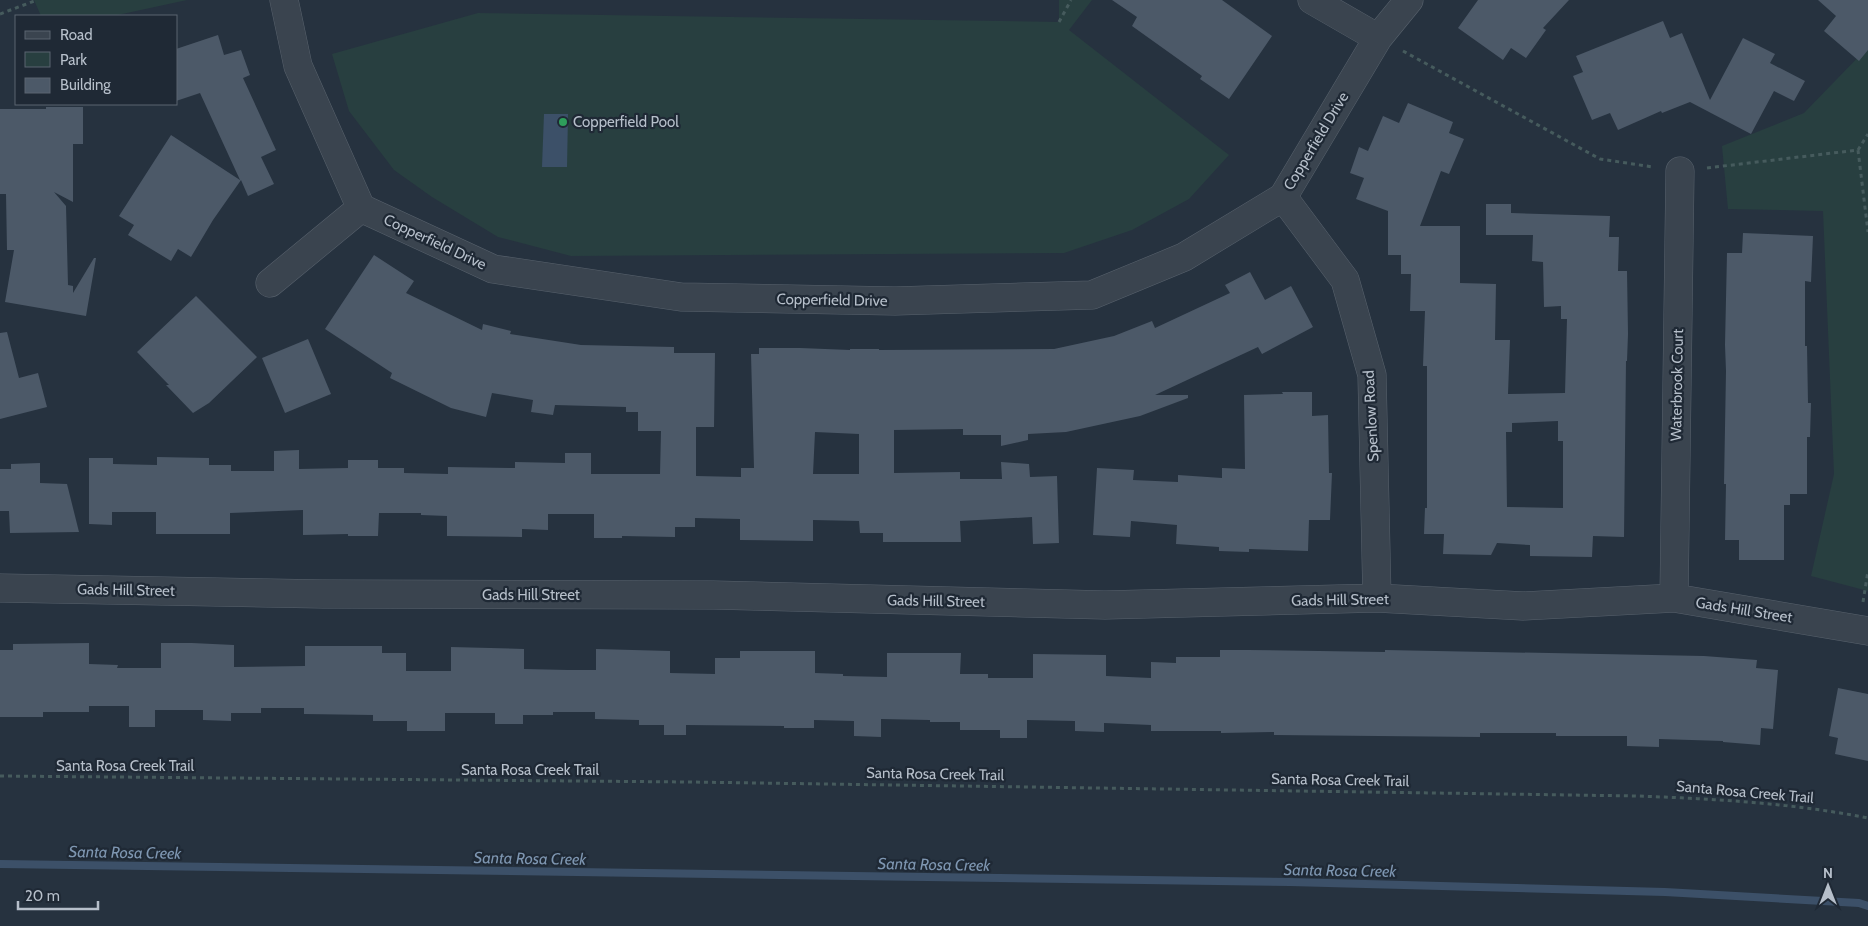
<svg xmlns="http://www.w3.org/2000/svg" width="1868" height="926" font-family="Cabin,sans-serif">
	<style>
		.green { fill: #283f40 }
		.water { fill: #3c5068 }
		.lines { fill: none; stroke-linecap: round; stroke-linejoin: round }
		.stream { stroke: #3c5068; stroke-width: 8 }
		.building { fill: #4c5968; fill-rule: evenodd }
		.street-casing { stroke: #58626d; stroke-width: 29 }
		.path { stroke: #465b5d; stroke-width: 3; stroke-dasharray: 4 4; stroke-linecap: butt }
		.street { stroke: #3a444f; stroke-width: 28 }
		.leisure-dot { fill: #2e9e5b; stroke: #1f2935; stroke-width: 2 }
		.labels { text-anchor: middle; stroke-width: 4.5; stroke-linejoin: round; paint-order: stroke }
		.poi-label { font-size: 15px; fill: #b6bfca; stroke: #1f2935; text-anchor: start }
		.street-label { font-size: 15px; fill: #b6bfca; stroke: #1f2935 }
		.water-label { font-size: 16px; font-style: italic; fill: #7e96b1; stroke: #1f2935 }
	</style>
	<rect width="100%" height="100%" fill="#26323f"/>
	<!-- green -->
	<path class="green" d="M 34,0 L 187,0 L 113,16 L 41,16 Z
		M 1059,0 L 1092,0 L 1069,30 L 1229,155 L 1189,199 L 1132,230 L 1064,253 L 571,256 L 498,237 L 432,197 L 394,170 L 349,111 L 332,54 L 478,13 L 1059,22 Z
		M 1868,47 L 1868,591 L 1811,576 L 1834,474 L 1823,211 L 1728,209 L 1722,146 L 1804,113 Z"/>
	<!-- water -->
	<path class="water" d="M 544,114 L 568,114 L 567,167 L 542,167 Z"/>
	<g class="lines">
		<!-- stream -->
		<path class="stream" d="M 0,864 L 1290,882 L 1665,892 L 1859,903 L 1868,906"/>
	</g>
	<!-- building -->
	<path class="building" d="M 1112,0 L 1222,0 L 1272,36 L 1229,99 L 1200,79 L 1202,76 L 1132,26 L 1137,17 Z
		M 1478,0 L 1569,0 L 1543,28 L 1546,30 L 1526,58 L 1511,48 L 1503,60 L 1458,28 Z
		M 1818,0 L 1868,0 L 1868,50 L 1859,61 L 1824,31 L 1836,16 Z
		M 1663,21 L 1670,38 L 1682,33 L 1710,100 L 1743,38 L 1775,54 L 1770,63 L 1805,81 L 1794,101 L 1774,91 L 1751,134 L 1690,102 L 1662,113 L 1661,111 L 1618,130 L 1610,113 L 1592,120 L 1573,76 L 1583,72 L 1576,56 Z
		M 218,35 L 224,55 L 241,50 L 250,75 L 243,78 L 276,150 L 261,157 L 274,184 L 248,196 L 241,180 L 213,220 L 191,257 L 178,249 L 171,261 L 128,235 L 134,225 L 119,216 L 171,135 L 240,180 L 200,93 L 176,101 L 176,49 Z
		M 1408,103 L 1453,122 L 1449,133 L 1464,139 L 1449,174 L 1441,171 L 1420,226 L 1460,226 L 1460,283 L 1496,284 L 1495,340 L 1510,340 L 1508,394 L 1565,393 L 1567,319 L 1561,319 L 1561,306 L 1544,307 L 1543,262 L 1532,261 L 1533,235 L 1486,235 L 1486,204 L 1511,204 L 1511,213 L 1610,216 L 1609,237 L 1619,237 L 1618,271 L 1627,271 L 1628,334 L 1627,361 L 1626,361 L 1624,537 L 1593,536 L 1592,557 L 1530,556 L 1530,545 L 1497,543 L 1491,555 L 1443,554 L 1444,534 L 1424,534 L 1425,508 L 1427,508 L 1427,366 L 1423,366 L 1425,311 L 1410,311 L 1411,274 L 1401,274 L 1401,255 L 1388,255 L 1388,211 L 1356,199 L 1364,178 L 1350,173 L 1359,147 L 1368,151 L 1383,116 L 1399,123 ZM 1558,421 L 1558,441 L 1563,441 L 1563,508 L 1507,507 L 1506,432 L 1512,432 L 1512,423 Z
		M 46,107 L 83,107 L 83,144 L 73,144 L 73,202 L 54,192 L 66,206 L 68,285 L 73,286 L 73,293 L 94,258 L 96,258 L 86,316 L 5,302 L 14,250 L 7,250 L 6,194 L 0,194 L 0,109 L 46,109 Z
		M 1743,233 L 1813,236 L 1811,282 L 1805,281 L 1805,346 L 1807,346 L 1808,403 L 1811,403 L 1810,437 L 1807,437 L 1807,494 L 1790,494 L 1790,505 L 1784,505 L 1784,560 L 1739,560 L 1739,540 L 1725,540 L 1726,484 L 1724,484 L 1726,371 L 1725,345 L 1727,253 L 1742,253 Z
		M 374,255 L 414,281 L 406,293 L 482,330 L 483,324 L 511,331 L 510,334 L 581,345 L 674,347 L 674,353 L 715,353 L 714,427 L 696,427 L 696,476 L 741,477 L 741,468 L 754,468 L 751,354 L 759,354 L 759,348 L 800,348 L 850,350 L 850,349 L 879,349 L 879,350 L 1054,349 L 1114,336 L 1152,321 L 1155,328 L 1230,293 L 1225,285 L 1250,272 L 1265,300 L 1291,286 L 1313,327 L 1262,354 L 1258,347 L 1155,395 L 1188,395 L 1188,398 L 1140,416 L 1066,432 L 1028,434 L 1028,440 L 1001,446 L 1001,435 L 963,435 L 963,429 L 894,430 L 894,473 L 960,472 L 960,479 L 1002,479 L 1001,462 L 1029,464 L 1030,477 L 1057,476 L 1059,543 L 1033,544 L 1032,517 L 960,521 L 961,542 L 883,542 L 883,533 L 860,533 L 859,521 L 813,520 L 813,541 L 740,540 L 740,519 L 695,518 L 695,527 L 675,527 L 675,537 L 622,536 L 622,538 L 594,538 L 594,514 L 548,514 L 548,530 L 522,529 L 522,537 L 447,536 L 447,516 L 421,515 L 421,513 L 379,513 L 378,536 L 348,536 L 348,534 L 303,535 L 303,510 L 230,513 L 230,534 L 156,534 L 156,512 L 112,512 L 112,525 L 89,524 L 89,458 L 113,458 L 113,464 L 157,465 L 157,457 L 209,458 L 209,465 L 231,465 L 231,471 L 274,471 L 274,451 L 299,450 L 299,469 L 348,468 L 348,460 L 378,460 L 378,468 L 404,468 L 404,473 L 448,474 L 448,467 L 515,468 L 515,462 L 565,463 L 565,453 L 591,453 L 591,474 L 660,474 L 661,431 L 638,431 L 638,412 L 626,412 L 626,407 L 555,405 L 553,415 L 531,412 L 533,400 L 492,393 L 486,417 L 451,408 L 390,378 L 392,373 L 325,329 ZM 815,432 L 859,434 L 859,474 L 813,474 Z
		M 196,296 L 257,357 L 209,403 L 193,413 L 166,385 L 169,385 L 137,352 Z
		M 7,332 L 19,378 L 38,373 L 47,407 L 0,419 L 0,333 Z
		M 308,339 L 331,394 L 285,413 L 262,358 Z
		M 1282,392 L 1312,392 L 1312,416 L 1328,415 L 1329,473 L 1332,473 L 1330,520 L 1309,520 L 1308,551 L 1249,549 L 1249,552 L 1219,551 L 1219,547 L 1176,544 L 1177,525 L 1131,521 L 1130,537 L 1093,535 L 1097,468 L 1134,470 L 1133,480 L 1178,482 L 1178,475 L 1222,478 L 1222,468 L 1245,469 L 1244,395 L 1283,394 Z
		M 40,463 L 40,483 L 67,484 L 79,532 L 10,533 L 9,511 L 0,511 L 0,469 L 11,469 L 11,464 Z
		M 89,643 L 89,664 L 118,665 L 117,668 L 161,668 L 161,643 L 192,643 L 234,645 L 234,667 L 305,666 L 305,646 L 382,646 L 382,653 L 406,653 L 406,671 L 451,671 L 451,647 L 524,649 L 524,669 L 568,670 L 596,670 L 596,649 L 670,651 L 670,673 L 715,674 L 715,658 L 740,658 L 740,651 L 815,651 L 815,673 L 843,674 L 843,676 L 887,677 L 887,653 L 961,653 L 960,674 L 988,674 L 988,678 L 1033,678 L 1033,654 L 1106,655 L 1106,676 L 1151,678 L 1151,662 L 1176,663 L 1176,657 L 1220,657 L 1220,650 L 1247,650 L 1385,652 L 1385,650 L 1704,656 L 1757,660 L 1756,668 L 1778,670 L 1773,729 L 1761,728 L 1760,745 L 1723,742 L 1723,741 L 1659,739 L 1659,747 L 1627,746 L 1627,736 L 1556,736 L 1556,733 L 1480,733 L 1480,737 L 1274,735 L 1274,732 L 1221,733 L 1221,731 L 1151,731 L 1151,725 L 1104,723 L 1104,732 L 1075,731 L 1075,721 L 1027,720 L 1027,738 L 1000,738 L 1000,730 L 960,730 L 960,722 L 930,722 L 930,720 L 881,719 L 881,737 L 854,736 L 854,721 L 814,720 L 814,728 L 784,728 L 784,726 L 686,725 L 686,735 L 664,735 L 664,725 L 639,725 L 639,720 L 595,719 L 595,712 L 553,712 L 553,715 L 523,715 L 523,724 L 495,724 L 495,713 L 445,713 L 445,731 L 407,731 L 407,721 L 373,721 L 373,715 L 304,714 L 304,708 L 261,708 L 261,713 L 231,713 L 231,721 L 203,720 L 203,710 L 155,710 L 155,727 L 129,727 L 129,706 L 89,706 L 89,712 L 43,712 L 43,717 L 0,717 L 0,650 L 13,650 L 13,644 Z
		M 1838,688 L 1868,694 L 1868,761 L 1835,754 L 1838,738 L 1829,736 Z"/>
	<g class="lines">
		<defs>
			<path id="street" d="M 284,0 L 298,66 L 361,208 L 493,269 L 681,297 L 895,301 L 1092,295 L 1184,257 L 1283,197 L 1378,38 L 1409,0
				M 1312,0 L 1378,38
				M 1283,197 L 1345,280 L 1372,375 L 1377,598
				M 270,283 L 361,208
				M 0,588 L 323,594 L 713,595 L 1105,605 L 1377,598 L 1523,606 L 1674,598 L 1868,631
				M 1674,598 L 1680,171"/>
		</defs>
		<!-- street casing -->
		<use href="#street" class="street-casing"/>
		<!-- path -->
		<path class="path" d="M 0,14 L 37,0
			M 1059,22 L 1071,0
			M 1403,51 L 1600,159 L 1653,167
			M 1858,150 L 1868,232
			M 1707,168 L 1858,150 L 1868,134
			M 1863,602 L 1868,571
			M 0,776 L 690,782 L 1638,796 C 1715,799 1792,803 1868,818"/>
		<!-- street -->
		<use href="#street" class="street"/>
	</g>
	<!-- markers -->
	<circle class="leisure-dot" cx="563" cy="122" r="5"/>
	<g class="labels">
		<!-- poi labels -->
		<g class="poi-label">
			<text x="573" y="127">Copperfield Pool</text>
		</g>
		<!-- street labels -->
		<g class="street-label">
			<text transform="translate(1316 141) rotate(-59)" y="5">Copperfield Drive</text>
			<text transform="translate(435 242) rotate(25)" y="5">Copperfield Drive</text>
			<text transform="translate(832 300) rotate(1)" y="5">Copperfield Drive</text>
			<text transform="translate(1677 385) rotate(-89)" y="5">Waterbrook Court</text>
			<text transform="translate(1371 416) rotate(-93)" y="5">Spenlow Road</text>
			<text transform="translate(126 590) rotate(1)" y="5">Gads Hill Street</text>
			<text x="531" y="600">Gads Hill Street</text>
			<text transform="translate(1340 600) rotate(-1)" y="5">Gads Hill Street</text>
			<text transform="translate(936 601) rotate(1)" y="5">Gads Hill Street</text>
			<text transform="translate(1744 610) rotate(9)" y="5">Gads Hill Street</text>
			<text x="125" y="771">Santa Rosa Creek Trail</text>
			<text x="530" y="775">Santa Rosa Creek Trail</text>
			<text transform="translate(935 774) rotate(1)" y="5">Santa Rosa Creek Trail</text>
			<text transform="translate(1340 780) rotate(1)" y="5">Santa Rosa Creek Trail</text>
			<text transform="translate(1745 792) rotate(5)" y="5">Santa Rosa Creek Trail</text>
		</g>
		<!-- water labels -->
		<g class="water-label">
			<text transform="translate(125 852) rotate(1)" y="6">Santa Rosa Creek</text>
			<text transform="translate(530 858) rotate(1)" y="6">Santa Rosa Creek</text>
			<text transform="translate(934 864) rotate(1)" y="6">Santa Rosa Creek</text>
			<text transform="translate(1340 870) rotate(1)" y="6">Santa Rosa Creek</text>
		</g>
	</g>
	<!-- legend -->
	<rect x="15" y="15" width="162" height="90" fill="#1f2935" stroke="#5b6571"/>
	<rect x="25" y="31" width="25" height="8" fill="#3a444f" stroke="#5b6571"/>
	<text x="60" y="40" font-size="15" fill="#b6bfca">Road</text>
	<rect x="25" y="52" width="25" height="15" fill="#283f40" stroke="#5b6571"/>
	<text x="60" y="65" font-size="15" fill="#b6bfca">Park</text>
	<rect x="25" y="78" width="25" height="15" fill="#4c5968" stroke="#5b6571"/>
	<text x="60" y="90" font-size="15" fill="#b6bfca">Building</text>
	<!-- north arrow -->
	<g transform="translate(1828 886)" stroke="#1f2935" stroke-width="4" paint-order="stroke">
	<path d="M0-4L9 19L0 12L-9 19Z" fill="#b6bfca"/>
	<text y="-8" font-size="14" font-weight="bold" text-anchor="middle" fill="#b6bfca">N</text>
	</g>
	<!-- scale -->
	<path d="M18 901v8h80v-8" fill="none" stroke="#b6bfca" stroke-width="2.5"/>
	<text x="25" y="901" font-size="15" fill="#b6bfca" stroke="#1f2935" stroke-width="4" paint-order="stroke">20 m</text>
</svg>
